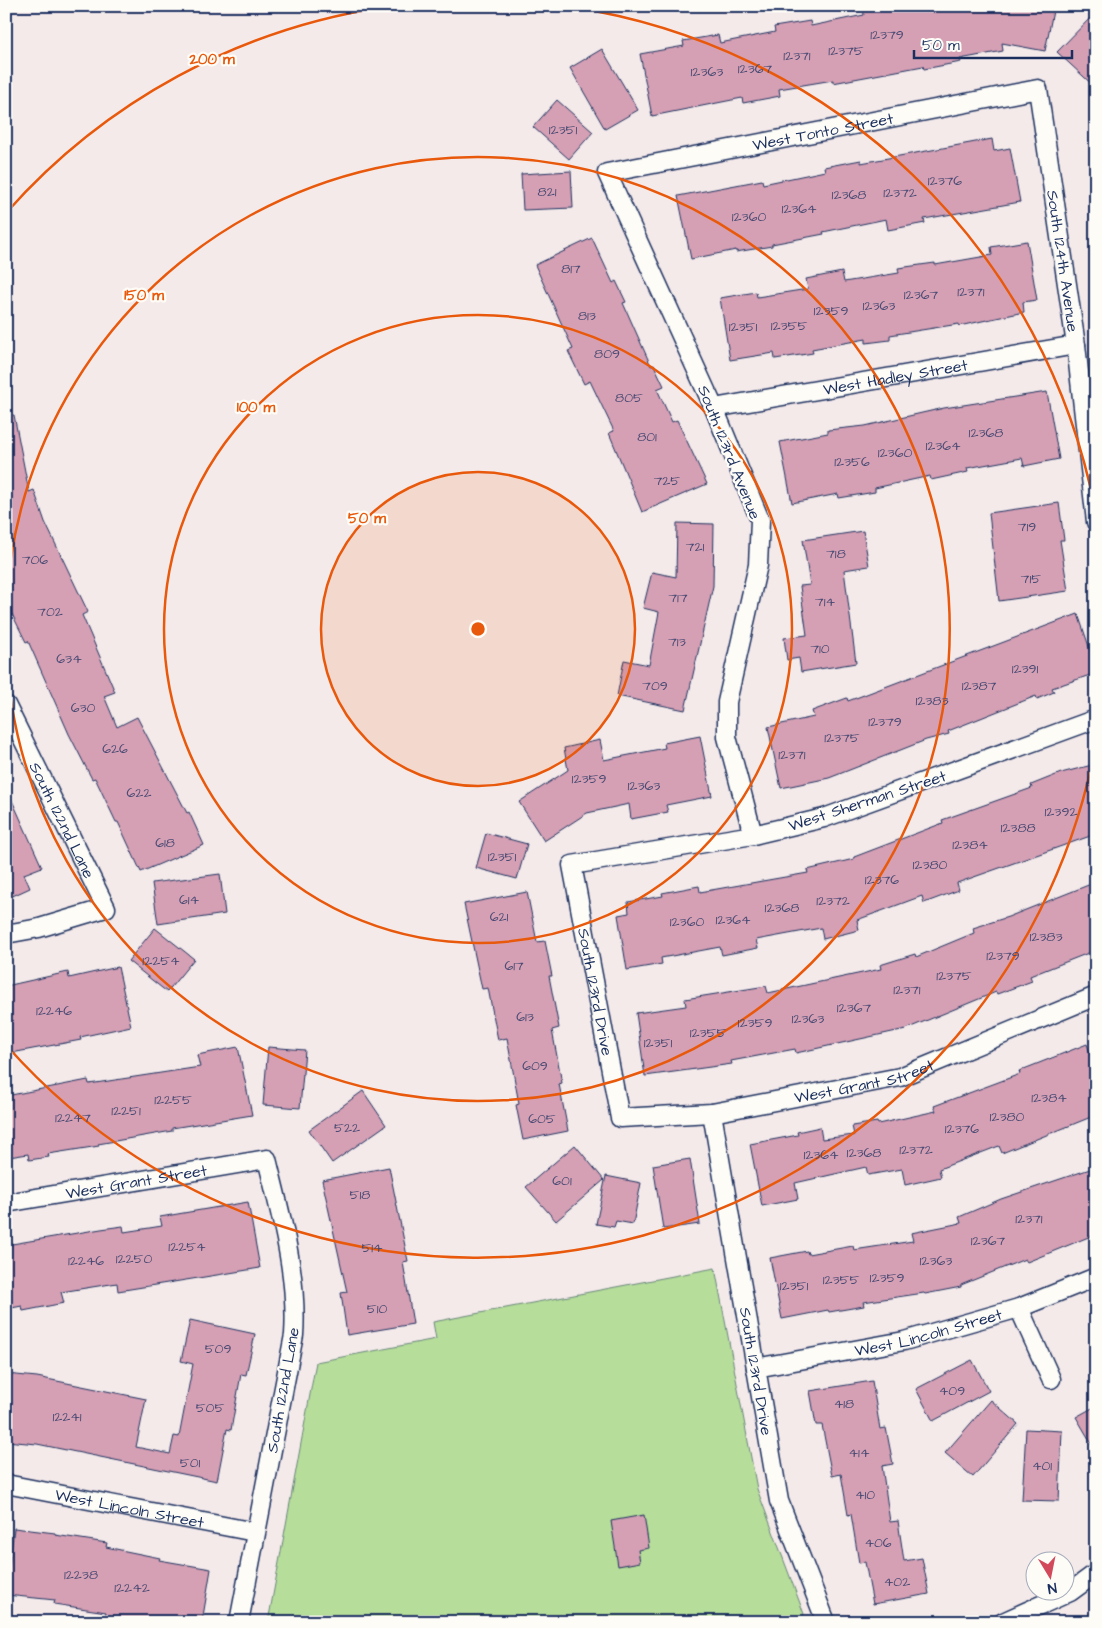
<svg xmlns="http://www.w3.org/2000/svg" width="1102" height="1628" font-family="'Architects Daughter',sans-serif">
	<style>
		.green { fill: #b6dd99; stroke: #68867c }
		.building { fill: #d6a0b4; stroke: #1b2f5e }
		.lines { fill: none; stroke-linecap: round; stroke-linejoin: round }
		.minor-casing { stroke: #1b2f5e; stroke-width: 21 }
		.minor { stroke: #fdfcf7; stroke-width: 18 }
		.ring { fill: none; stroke: #e8590c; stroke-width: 2.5 }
		.labels { text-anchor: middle; stroke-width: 4.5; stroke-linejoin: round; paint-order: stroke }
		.number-label { font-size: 14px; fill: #4a4b74 }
		.street-label { font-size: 16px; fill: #1b2f5e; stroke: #fdfcf7 }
		.centre { fill: #e8590c; stroke: #fdfcf7; stroke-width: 2.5 }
		.ring-label { font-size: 15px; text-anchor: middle; font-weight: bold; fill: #e8590c; stroke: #fdfcf7; stroke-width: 4.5; stroke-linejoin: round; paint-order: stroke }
	</style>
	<rect width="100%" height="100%" fill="#f5eaea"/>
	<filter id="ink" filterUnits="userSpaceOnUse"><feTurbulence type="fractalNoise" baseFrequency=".02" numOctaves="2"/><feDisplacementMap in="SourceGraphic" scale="10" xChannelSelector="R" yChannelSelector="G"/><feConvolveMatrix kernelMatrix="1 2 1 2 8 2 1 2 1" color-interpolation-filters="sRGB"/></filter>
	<g filter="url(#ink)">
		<!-- green -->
		<path class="green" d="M 715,1268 L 757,1489 L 804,1614 L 801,1622 L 268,1622 L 316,1362 L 436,1339 L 433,1322 Z"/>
		<!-- building -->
		<path class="building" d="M 863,6 L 900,6 L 900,10 L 918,6 L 1054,6 L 1045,51 L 1002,43 L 1003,51 L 960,59 L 961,62 L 924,69 L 923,66 L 833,83 L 833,80 L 779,89 L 780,96 L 743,103 L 742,98 L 652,116 L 640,54 L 684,46 L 683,41 L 718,35 L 720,43 L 775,32 L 774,27 L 810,21 L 811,26 L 864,15 Z
			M 1096,12 L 1096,88 L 1057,52 Z
			M 602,49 L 638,110 L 605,129 L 570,68 Z
			M 557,100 L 593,132 L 569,159 L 533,127 Z
			M 992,139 L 994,151 L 1010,148 L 1020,202 L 924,219 L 925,223 L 888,230 L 886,219 L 823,232 L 824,234 L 772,244 L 772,246 L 736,252 L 736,250 L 691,259 L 678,196 L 762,180 L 763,184 L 825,171 L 824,167 L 861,160 L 861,163 Z
			M 571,171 L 573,208 L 523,210 L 521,174 Z
			M 592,238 L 613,283 L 616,281 L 626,302 L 623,303 L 651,366 L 654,365 L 664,386 L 657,389 L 672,422 L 677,420 L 707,484 L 642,512 L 609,433 L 614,431 L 590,381 L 584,384 L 568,351 L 573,349 L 535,265 Z
			M 1027,241 L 1037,300 L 1023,302 L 1024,312 L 959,326 L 959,324 L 890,335 L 890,340 L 866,343 L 866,339 L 812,349 L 813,353 L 775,359 L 774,353 L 730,360 L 720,298 L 756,292 L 757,297 L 808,289 L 806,279 L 842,272 L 844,282 L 899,273 L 898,268 L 935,263 L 935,265 L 992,255 L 991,247 Z
			M 1047,392 L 1059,459 L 1024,466 L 1022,458 L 967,468 L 968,472 L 931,480 L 930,476 L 875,488 L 875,492 L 839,498 L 838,494 L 792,503 L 780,442 L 828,433 L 828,430 L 865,426 L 944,408 Z
			M 14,415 L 29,492 L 34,490 L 45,522 L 88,612 L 82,615 L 115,692 L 104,696 L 117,727 L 137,717 L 187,813 L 189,812 L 204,845 L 141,872 L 118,822 L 116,822 L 95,778 L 92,779 L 69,734 L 28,641 L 26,642 L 6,602 L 6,416 Z
			M 1059,503 L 1064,540 L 1060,540 L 1068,591 L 999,601 L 989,513 Z
			M 677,523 L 714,524 L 713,586 L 685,710 L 617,696 L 624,660 L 649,665 L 659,612 L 643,608 L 652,572 L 676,577 Z
			M 863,531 L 869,566 L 844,570 L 856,663 L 801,672 L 799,658 L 787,660 L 784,638 L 807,635 L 800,586 L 810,585 L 803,540 Z
			M 1078,614 L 1096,667 L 1096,673 L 1052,688 L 1054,692 L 1037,699 L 1036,696 L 948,731 L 949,734 L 926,740 L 829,778 L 781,788 L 768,727 L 814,717 L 812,711 L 847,698 L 848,701 Z
			M 700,736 L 712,796 L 666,805 L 668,812 L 631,819 L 629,804 L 587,813 L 544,841 L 519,802 L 568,770 L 564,748 L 600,740 L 604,760 L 665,748 L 664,743 Z
			M 1096,764 L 1096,834 L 957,883 L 959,890 L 924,903 L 922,896 L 857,920 L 859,930 L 823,939 L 821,928 L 756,940 L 758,948 L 722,955 L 720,947 L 661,958 L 662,964 L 627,970 L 618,915 L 629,913 L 628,902 L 663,896 L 662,893 L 699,886 L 700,892 L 808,873 L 807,870 L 854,859 L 854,857 L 943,823 L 942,820 L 1032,788 L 1031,785 L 1061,773 Z
			M 6,787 L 42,867 L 24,874 L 30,888 L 6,899 Z
			M 486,833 L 527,844 L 517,879 L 476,868 Z
			M 220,874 L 225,914 L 158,924 L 152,883 Z
			M 1096,882 L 1096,950 L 1030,976 L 1032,981 L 997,994 L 996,992 L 906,1029 L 796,1053 L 795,1049 L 731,1061 L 732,1064 L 645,1076 L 636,1013 L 686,1006 L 685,999 L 766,986 L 768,993 L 881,969 L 880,965 L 915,954 L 916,957 L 974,933 L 973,928 L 1008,917 Z
			M 527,892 L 537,942 L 545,941 L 552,976 L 549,976 L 559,1028 L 552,1030 L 562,1083 L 559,1084 L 568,1131 L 523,1140 L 516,1105 L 519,1104 L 507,1038 L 498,1040 L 488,988 L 482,989 L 464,904 Z
			M 155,928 L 194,959 L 167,992 L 128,961 Z
			M 118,967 L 131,1026 L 80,1037 L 81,1040 L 6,1054 L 6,986 L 68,972 L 69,978 Z
			M 1087,1044 L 1092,1059 L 1096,1058 L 1096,1115 L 1002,1153 L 999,1146 L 939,1169 L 941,1177 L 905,1185 L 902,1169 L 868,1175 L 866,1167 L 795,1183 L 798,1199 L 762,1206 L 750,1144 L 798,1135 L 797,1132 L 820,1127 L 822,1139 L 854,1135 L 852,1126 L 877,1122 L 878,1124 L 936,1111 L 934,1106 L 1020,1074 L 1019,1071 Z
			M 238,1047 L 252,1115 L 172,1128 L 172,1131 L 98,1144 L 99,1146 L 48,1154 L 49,1157 L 29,1160 L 28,1154 L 9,1157 L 6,1140 L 6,1096 L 88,1080 L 89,1084 L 200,1067 L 197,1055 Z
			M 268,1047 L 305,1050 L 300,1108 L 263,1105 Z
			M 363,1091 L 386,1125 L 332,1163 L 309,1130 Z
			M 575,1145 L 604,1180 L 556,1221 L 526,1187 Z
			M 690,1159 L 700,1224 L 663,1229 L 653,1165 Z
			M 389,1167 L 408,1261 L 403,1262 L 413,1324 L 347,1335 L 341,1293 L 347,1292 L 322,1180 Z
			M 1096,1167 L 1096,1234 L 1027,1262 L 1025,1259 L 961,1285 L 961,1287 L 925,1294 L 924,1293 L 863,1302 L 864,1306 L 829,1312 L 828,1310 L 782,1319 L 770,1258 L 807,1251 L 808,1254 L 853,1246 L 854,1250 L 913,1241 L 911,1233 L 961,1223 L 959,1217 L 1001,1199 Z
			M 606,1176 L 641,1183 L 633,1224 L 616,1221 L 614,1227 L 596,1224 Z
			M 248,1202 L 260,1268 L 118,1291 L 117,1283 L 61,1292 L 64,1303 L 23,1311 L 22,1306 L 6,1309 L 6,1245 L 101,1229 L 123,1226 L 124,1232 L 162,1226 L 160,1217 Z
			M 190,1320 L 255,1334 L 246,1375 L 241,1374 L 231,1430 L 227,1429 L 217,1481 L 37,1444 L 6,1441 L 6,1374 L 37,1377 L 146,1399 L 136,1447 L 170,1454 L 174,1436 L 179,1437 L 193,1364 L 181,1361 Z
			M 972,1360 L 989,1391 L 933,1421 L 916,1389 Z
			M 872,1381 L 880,1429 L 886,1428 L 893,1464 L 882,1466 L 890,1522 L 898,1521 L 904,1561 L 922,1558 L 929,1594 L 873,1604 L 865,1562 L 859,1563 L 851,1514 L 848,1515 L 841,1474 L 832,1476 L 822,1425 L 816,1425 L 810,1391 Z
			M 991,1400 L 1018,1424 L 973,1477 L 945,1453 Z
			M 1096,1406 L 1096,1451 L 1076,1417 Z
			M 1026,1429 L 1062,1431 L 1059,1501 L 1022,1500 Z
			M 644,1515 L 649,1548 L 638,1550 L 640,1562 L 618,1566 L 611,1521 Z
			M 14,1528 L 55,1533 L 55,1535 L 107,1543 L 106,1547 L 160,1558 L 159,1560 L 211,1569 L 202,1622 L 133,1622 L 105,1616 L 106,1612 L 54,1604 L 55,1600 L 6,1595 Z"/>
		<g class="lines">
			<defs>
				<g id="minor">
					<path id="s1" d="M 714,408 L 1076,345"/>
					<path id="s2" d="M 6,705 L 106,908 L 39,928 L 6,934"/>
					<path id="s3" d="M 1096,719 L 824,818 L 753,835 L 572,865 L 620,1118 L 712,1113 L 900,1077 L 1096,996"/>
					<path id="s4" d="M 753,835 L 727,737 L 727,702 L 758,565 L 760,520 L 714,408 L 607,173 L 1038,89 L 1076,345 L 1096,522"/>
					<path id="s5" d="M 712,1113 L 779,1501 L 826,1622"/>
					<path id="s6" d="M 6,1203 L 267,1159 C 281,1216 298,1275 294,1335 L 239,1622"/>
					<path d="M 1019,1308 L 1051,1379"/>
					<path id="s7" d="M 756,1368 L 904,1341 L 1019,1308 L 1096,1277"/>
					<path id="s8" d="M 6,1484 L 255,1532"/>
					<path d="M 1003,1622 L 1070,1592 L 1096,1573"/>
				</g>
			</defs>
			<!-- minor casing -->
			<use href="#minor" class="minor-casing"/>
			<!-- minor -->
			<use href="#minor" class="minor"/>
		</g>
	</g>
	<!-- distance rings -->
	<circle cx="478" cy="629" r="157" fill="#e8590c" fill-opacity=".12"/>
	<g class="ring">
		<circle cx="478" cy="629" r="157"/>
		<circle cx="478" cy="629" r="314"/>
		<path d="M6 613A472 472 0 1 1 6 645"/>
		<path d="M1095 749A629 629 0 0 1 7 1046M7 212A629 629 0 0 1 385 7M571 7A629 629 0 0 1 1095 509"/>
	</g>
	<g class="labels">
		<!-- number labels -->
		<g class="number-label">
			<text x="887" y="39">12379</text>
			<text x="846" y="55">12375</text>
			<text x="797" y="60">12371</text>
			<text x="755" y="73">12367</text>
			<text x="707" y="76">12363</text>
			<text x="563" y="134">12351</text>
			<text x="945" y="185">12376</text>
			<text x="547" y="196">821</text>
			<text x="900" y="197">12372</text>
			<text x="849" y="199">12368</text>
			<text x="799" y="213">12364</text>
			<text x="749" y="221">12360</text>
			<text x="571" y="273">817</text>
			<text x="971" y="296">12371</text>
			<text x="921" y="299">12367</text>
			<text x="879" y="310">12363</text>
			<text x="831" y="315">12359</text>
			<text x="587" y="320">813</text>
			<text x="789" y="330">12355</text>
			<text x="743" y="331">12351</text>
			<text x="607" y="358">809</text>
			<text x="629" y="402">805</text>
			<text x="986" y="437">12368</text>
			<text x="647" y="441">801</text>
			<text x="943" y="450">12364</text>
			<text x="895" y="457">12360</text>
			<text x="852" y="466">12356</text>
			<text x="667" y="485">725</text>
			<text x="1027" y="531">719</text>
			<text x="695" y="551">721</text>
			<text x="836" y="558">718</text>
			<text x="35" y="564">706</text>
			<text x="1031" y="583">715</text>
			<text x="678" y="602">717</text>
			<text x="825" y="606">714</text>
			<text x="50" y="616">702</text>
			<text x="677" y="646">713</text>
			<text x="820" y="653">710</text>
			<text x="69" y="663">634</text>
			<text x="1025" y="673">12391</text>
			<text x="655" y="690">709</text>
			<text x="979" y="690">12387</text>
			<text x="932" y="705">12383</text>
			<text x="83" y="712">630</text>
			<text x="885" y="726">12379</text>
			<text x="842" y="742">12375</text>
			<text x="115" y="753">626</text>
			<text x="792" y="759">12371</text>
			<text x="589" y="783">12359</text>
			<text x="644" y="790">12363</text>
			<text x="139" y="797">622</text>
			<text x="1061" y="816">12392</text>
			<text x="1018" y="832">12388</text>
			<text x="165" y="847">618</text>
			<text x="970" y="849">12384</text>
			<text x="502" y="861">12351</text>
			<text x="930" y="869">12380</text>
			<text x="882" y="884">12376</text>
			<text x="189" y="904">614</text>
			<text x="833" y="905">12372</text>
			<text x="782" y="912">12368</text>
			<text x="499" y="921">621</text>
			<text x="733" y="924">12364</text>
			<text x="687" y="926">12360</text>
			<text x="1046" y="941">12383</text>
			<text x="1003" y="960">12379</text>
			<text x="161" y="965">12254</text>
			<text x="514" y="970">617</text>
			<text x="954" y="980">12375</text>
			<text x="907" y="994">12371</text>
			<text x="854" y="1012">12367</text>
			<text x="54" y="1015">12246</text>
			<text x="525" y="1021">613</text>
			<text x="808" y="1023">12363</text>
			<text x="755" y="1027">12359</text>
			<text x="708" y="1037">12355</text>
			<text x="658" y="1047">12351</text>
			<text x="535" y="1070">609</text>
			<text x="1049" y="1102">12384</text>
			<text x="173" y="1104">12255</text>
			<text x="126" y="1115">12251</text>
			<text x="1007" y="1121">12380</text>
			<text x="73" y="1122">12247</text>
			<text x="542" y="1123">605</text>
			<text x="347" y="1132">522</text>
			<text x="962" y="1133">12376</text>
			<text x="916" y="1154">12372</text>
			<text x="864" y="1157">12368</text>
			<text x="821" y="1159">12364</text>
			<text x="562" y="1185">601</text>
			<text x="360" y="1199">518</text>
			<text x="1029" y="1223">12371</text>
			<text x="988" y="1245">12367</text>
			<text x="187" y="1251">12254</text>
			<text x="372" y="1252">514</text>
			<text x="134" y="1263">12250</text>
			<text x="86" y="1265">12246</text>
			<text x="936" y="1265">12363</text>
			<text x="887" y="1282">12359</text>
			<text x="841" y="1284">12355</text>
			<text x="794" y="1290">12351</text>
			<text x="377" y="1313">510</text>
			<text x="218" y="1353">509</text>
			<text x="952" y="1395">409</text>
			<text x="844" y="1408">418</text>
			<text x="210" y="1412">505</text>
			<text x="67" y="1421">12241</text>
			<text x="859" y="1457">414</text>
			<text x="190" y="1467">501</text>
			<text x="1042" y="1470">401</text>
			<text x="865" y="1499">410</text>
			<text x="878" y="1547">406</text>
			<text x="81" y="1579">12238</text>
			<text x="897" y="1586">402</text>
			<text x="132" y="1592">12242</text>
		</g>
		<!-- street labels -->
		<g class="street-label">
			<text dy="6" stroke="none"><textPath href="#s4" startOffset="921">West Tonto Street</textPath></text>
			<text dy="6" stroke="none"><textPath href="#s4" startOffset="1314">South 124th Avenue</textPath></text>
			<text dy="6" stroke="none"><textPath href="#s1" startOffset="184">West Hadley Street</textPath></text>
			<text transform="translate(730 452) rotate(68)" y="6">South 123rd Avenue</text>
			<text transform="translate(867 800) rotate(-18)" y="6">West Sherman Street</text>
			<text dy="6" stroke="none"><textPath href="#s2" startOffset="128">South 122nd Lane</textPath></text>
			<text dy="6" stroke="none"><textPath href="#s3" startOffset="675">South 123rd Drive</textPath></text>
			<text dy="6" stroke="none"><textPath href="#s3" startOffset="1051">West Grant Street</textPath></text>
			<text dy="6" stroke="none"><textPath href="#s6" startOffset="132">West Grant Street</textPath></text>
			<text dy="6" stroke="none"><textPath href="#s7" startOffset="176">West Lincoln Street</textPath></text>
			<text dy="6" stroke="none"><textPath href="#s5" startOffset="262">South 123rd Drive</textPath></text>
			<text transform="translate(282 1390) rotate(-80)" y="6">South 122nd Lane</text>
			<text dy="6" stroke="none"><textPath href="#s8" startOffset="126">West Lincoln Street</textPath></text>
		</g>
	</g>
	<circle cx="478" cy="629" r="8" class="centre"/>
	<g class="ring-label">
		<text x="212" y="64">200 m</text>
		<text x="144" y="300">150 m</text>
		<text x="256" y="412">100 m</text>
		<text x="367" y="523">50 m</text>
	</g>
	<!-- margin -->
	<rect width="1102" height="1628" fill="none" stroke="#fdfcf7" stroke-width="25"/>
	<rect x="12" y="12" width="1077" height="1603" fill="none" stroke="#1b2f5e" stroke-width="2" filter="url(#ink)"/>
	<!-- north arrow -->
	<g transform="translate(1050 1576) rotate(170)"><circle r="24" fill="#fdfcf7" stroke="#a3aaba"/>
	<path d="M0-4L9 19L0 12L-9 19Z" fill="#d1495b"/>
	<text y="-8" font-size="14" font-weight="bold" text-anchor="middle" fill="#1b2f5e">N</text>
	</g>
	<!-- scale -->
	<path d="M914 50v8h158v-8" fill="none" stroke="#1b2f5e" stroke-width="2.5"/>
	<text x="922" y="50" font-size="15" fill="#1b2f5e" stroke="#fdfcf7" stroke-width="4" paint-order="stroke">50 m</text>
</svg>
